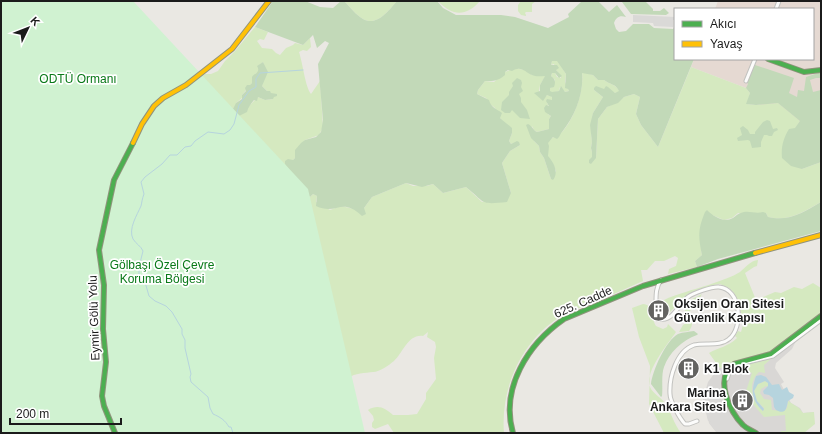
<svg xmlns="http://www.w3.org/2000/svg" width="822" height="434" font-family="Helvetica,sans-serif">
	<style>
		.residential { fill: #d9d7d5 }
		.military { fill: #e5d9d2 }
		.grass { fill: #d5e9c0; fill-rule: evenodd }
		.forest { fill: #c2d9b8; fill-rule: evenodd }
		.park { fill: #d0f2d1 }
		.parking { fill: #dad9d7 }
		.water { fill: #b6d4de }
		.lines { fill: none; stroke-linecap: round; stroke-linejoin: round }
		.stream { stroke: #b6d4de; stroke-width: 1 }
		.street-casing { stroke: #c2c2bf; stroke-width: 5 }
		.fast-casing { stroke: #90937c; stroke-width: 6 }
		.slow-casing { stroke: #90937c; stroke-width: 6 }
		.street { stroke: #fcfcfb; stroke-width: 3 }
		.fast { stroke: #4caf50; stroke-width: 4 }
		.slow { stroke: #ffc107; stroke-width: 4 }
		.labels { text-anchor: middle; stroke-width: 3.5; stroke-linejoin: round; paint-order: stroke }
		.park-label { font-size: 12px; fill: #097918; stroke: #fff }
		.street-label { font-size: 12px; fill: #1b1b1b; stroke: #fff }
		.poi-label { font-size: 12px; font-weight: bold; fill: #1b1b1b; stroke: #fff; text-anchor: start }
	</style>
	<rect width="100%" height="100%" fill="#eae8e3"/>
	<!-- residential -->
	<path class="residential" d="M 821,313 L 821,323 L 796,341 L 792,349 L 776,363 L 775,368 L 784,382 L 781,384 L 791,403 L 800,408 L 803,413 L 814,412 L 814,422 L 809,423 L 790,433 L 717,433 L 709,423 L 703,399 L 708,382 L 719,367 L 726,370 L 732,363 L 735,361 L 770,353 L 788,338 Z"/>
	<!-- military -->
	<path class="military" d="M 718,1 L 821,1 L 821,162 L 811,165 L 746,88 L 691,67 L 694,59 L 813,59 L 813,9 L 715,9 Z"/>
	<!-- grass -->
	<path class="grass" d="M 344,1 L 397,1 C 389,10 377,27 363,19 C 356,15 350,7 344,1 Z
		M 438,1 L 480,1 C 466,17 452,16 438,1 Z
		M 521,1 L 536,1 L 532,4 L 532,12 L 526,12 L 525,13 L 526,15 L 526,16 L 521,15 L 518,11 L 518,5 Z
		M 255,27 L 268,32 L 264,40 L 260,39 L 257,41 L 262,48 L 272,49 L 276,53 L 280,55 L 286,48 L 293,45 L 295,43 L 303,45 L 310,38 L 311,47 L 307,51 L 303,50 L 299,52 C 303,64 305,86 311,94 L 320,81 L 323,127 L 319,135 L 305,140 L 295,155 L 295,158 L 293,160 L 290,160 L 310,197 L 313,194 L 317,196 L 316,202 L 330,210 L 341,206 L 354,209 L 364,208 L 372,197 L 406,183 L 413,186 L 427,186 L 433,184 L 443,193 L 466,187 L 482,202 L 511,193 L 502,163 L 510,151 L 520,145 L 517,142 L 511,144 L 509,141 L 512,133 L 500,118 L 495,108 L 490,104 L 486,98 L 477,94 L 478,90 L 485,81 L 494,82 L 505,72 L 515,68 L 525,70 L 532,75 L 546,75 L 540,85 L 539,92 L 545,97 L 547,95 L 551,96 L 553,99 L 547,103 L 549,105 L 547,106 L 548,114 L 551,116 L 549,119 L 549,129 L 537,132 L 534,130 L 532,126 L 534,141 L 539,146 L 540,152 L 544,158 L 551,179 L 556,171 C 554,165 551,162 548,157 C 548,156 548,143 548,142 C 551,137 559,135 563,131 C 575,117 584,91 582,72 L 593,75 L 598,80 L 604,80 C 610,85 615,83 620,92 L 615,93 C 609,89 602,90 596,87 L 594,90 L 603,97 L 593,113 L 591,131 L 592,142 L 591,148 L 592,152 L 592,157 L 596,158 L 598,119 L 607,107 L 618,102 L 624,97 L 634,94 L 640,97 L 636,114 L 641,125 L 658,147 L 691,67 L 746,88 L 750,93 L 747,104 L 756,105 L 778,103 L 800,121 L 795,129 L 802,169 L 821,162 L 821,202 C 803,212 789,222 768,217 L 766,213 L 738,213 L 732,218 L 724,220 L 712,215 L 701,249 L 702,255 L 695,261 L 697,267 L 668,274 L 669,269 L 676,266 L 678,258 L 675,256 L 664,261 L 655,261 L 647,270 L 641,270 L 643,281 C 624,289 606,298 587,306 C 580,308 573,309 567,313 C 524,335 500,386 504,433 L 394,433 L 388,424 L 375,429 L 372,427 L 372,423 L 374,420 L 373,416 L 368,410 C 378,404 385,408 393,415 L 408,415 L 417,414 L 426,399 L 426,393 L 436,379 L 434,358 L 436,347 L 435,342 L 427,337 L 428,332 L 423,336 C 408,334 403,353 394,361 C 389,365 380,372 373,372 C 366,373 354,373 349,378 L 185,90 L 205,74 L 211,74 L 218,71 L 225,61 L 235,51 ZM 263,62 L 265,69 L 262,86 L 267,91 L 271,93 L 273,99 L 265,100 L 258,97 L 239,116 L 236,103 L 242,98 L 242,95 L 252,83 L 256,73 L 258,73 L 259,69 L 258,66 Z
		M 552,61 L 558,61 L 566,74 L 565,82 L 569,91 L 565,92 L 560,87 L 559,91 L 552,93 L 550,92 L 550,88 L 552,87 L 555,80 L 551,76 L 552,73 L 555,73 L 557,77 L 561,78 L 561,76 L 556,70 L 554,64 L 551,65 Z
		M 758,260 L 757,266 L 754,267 L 745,273 L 756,300 L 775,292 L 781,293 L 794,287 L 802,289 L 813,283 L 821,288 L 821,313 L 788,338 L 770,353 L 735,361 L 730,364 L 726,370 L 719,367 L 709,353 C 719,347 728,347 737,338 L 735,336 L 738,331 L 741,332 L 745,318 L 741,317 L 740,307 L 734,293 L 729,288 L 720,284 L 713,285 L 688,294 L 668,314 L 666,313 L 663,306 L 663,301 C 668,296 704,287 714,283 C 722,280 732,277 740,272 C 746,267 750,261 758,260 Z
		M 702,294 L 696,305 L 692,308 L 689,313 C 692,320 694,324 689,331 L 679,332 L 683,325 L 686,323 C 681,313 686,310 690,300 Z
		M 643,304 C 655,305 651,319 656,326 L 663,329 L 667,327 L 668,324 L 676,332 C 668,344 644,372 650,387 C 653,394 661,397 665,403 C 671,412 674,424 681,433 L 664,433 L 649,404 L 650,366 L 639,337 L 632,308 Z
		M 771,359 L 764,365 L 765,373 L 759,372 C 747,383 752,402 763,411 L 764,408 L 757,401 L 754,391 L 758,384 L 765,381 L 768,383 L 768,387 L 766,386 L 761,389 L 760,393 L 764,399 L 771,400 L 772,410 L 784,411 L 787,408 L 788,401 L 799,408 L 803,413 L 814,412 L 815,424 L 804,433 L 781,433 L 781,431 L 786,431 L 785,415 L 764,417 L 746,396 L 745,394 L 752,373 L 737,369 L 736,373 L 732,372 L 736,367 Z"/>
	<!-- forest -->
	<path class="forest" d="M 273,1 L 305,1 L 320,7 L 333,8 L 341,1 L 344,1 C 350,7 356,15 363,19 C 377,27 389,10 397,1 L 437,1 L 443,8 L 456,15 L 501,15 L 515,17 L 548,28 L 569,17 L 568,14 L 581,2 L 580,1 L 598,1 L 609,12 L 617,5 L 626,17 C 620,15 616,17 614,23 L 616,29 L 619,32 L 626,31 L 633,24 L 649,24 L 654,28 L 673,29 L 675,27 L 675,59 L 694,59 L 658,147 L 641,125 L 636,114 L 640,97 L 634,94 L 624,97 L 618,103 L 607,107 L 598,119 L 596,158 L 591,164 L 589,163 L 589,160 L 592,157 L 592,152 L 591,148 L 592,142 L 590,125 L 593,113 L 603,97 L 594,90 L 594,88 L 596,86 L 604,89 L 606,86 L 608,87 L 615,93 L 619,91 C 615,83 610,85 604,80 L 598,80 L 593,75 L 582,73 C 584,93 575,116 562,132 C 560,134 560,137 557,139 L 553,137 L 548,143 L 549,146 L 548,156 C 554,163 559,172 553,180 L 551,179 L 544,158 L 540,152 L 539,146 L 531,138 L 526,125 L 528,124 C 532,126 533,130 537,132 L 549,129 L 549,119 L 551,116 L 545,112 L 544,108 L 546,105 L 549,106 L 546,101 L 547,99 L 552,100 L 552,97 L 547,95 L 543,101 L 534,93 L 540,91 L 540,85 L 545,76 C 541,76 536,77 532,75 C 525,72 521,65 512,71 L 508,70 L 505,72 L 505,75 C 498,81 494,81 485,81 L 478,90 L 477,94 L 489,100 C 491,108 497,109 502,113 L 500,118 C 504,122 508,124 512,128 L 512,133 L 509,141 L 511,144 L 517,141 L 519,142 L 520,145 L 510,151 L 502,163 L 511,193 L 507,202 C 479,205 486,203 466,187 L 443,193 L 433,184 L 422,187 L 406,183 L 372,197 L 364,208 L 366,214 L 362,216 C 341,196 337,216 316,206 L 317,196 L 313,194 L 310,197 L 285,164 L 285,161 L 288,159 L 293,160 L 295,158 L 295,150 L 301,143 L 305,140 L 316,137 L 321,132 L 323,120 L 318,64 L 329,43 L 325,41 L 317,48 L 313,35 L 303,45 L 255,27 ZM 552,61 L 557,61 L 566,74 L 565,88 L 568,89 L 569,91 L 565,92 L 561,86 L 559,91 L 552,92 L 550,91 L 550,88 L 554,87 C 556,82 555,79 551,76 L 552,73 L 555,73 L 559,78 L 562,76 L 556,70 L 559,68 L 557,65 L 551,65 Z
		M 623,1 L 645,1 L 653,9 L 653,11 L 660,11 L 664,8 L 669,13 L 666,15 L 631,14 L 622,2 Z
		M 263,62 L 268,72 L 262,86 L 267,91 L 270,91 L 271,93 L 277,94 L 277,96 L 274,97 L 273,99 L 265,100 L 258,97 L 257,101 L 254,100 C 251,104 248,107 247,112 L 239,116 L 233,109 L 236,103 L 242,99 L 242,95 L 246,91 L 245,88 L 247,85 L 250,85 L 252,83 L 252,77 C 254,73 261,73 257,66 Z
		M 755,65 L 794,78 L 789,93 L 797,97 L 798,90 L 804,91 L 806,77 L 821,72 L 821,78 L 816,78 L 810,80 L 813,92 L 821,90 L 821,162 L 802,169 L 791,166 L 782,158 C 781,147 783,139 789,129 L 795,128 L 800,121 L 778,103 L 756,105 L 746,104 L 750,93 L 746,88 L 748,84 L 747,82 Z
		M 517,78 L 521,80 L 522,83 L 521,87 L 523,91 L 519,94 L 521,98 L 521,102 L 527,110 L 530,119 L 520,118 L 512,110 L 510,113 L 505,113 L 501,110 L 502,102 L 509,95 L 509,92 L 513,86 L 512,83 Z
		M 767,120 L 770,121 L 773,129 L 777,128 L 778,130 L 774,132 L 772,136 L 769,136 L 767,135 L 764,135 L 761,142 L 761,147 L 752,148 L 750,141 L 748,140 L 738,141 L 737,138 L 742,135 L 740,128 L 743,126 L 748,130 L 750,134 L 755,134 L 755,132 L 763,122 Z
		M 821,202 L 821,231 L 718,259 L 697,267 L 695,261 L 702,255 C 698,236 698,229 705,212 L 707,210 C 714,217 724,223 733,218 C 737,215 739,213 744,212 C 751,211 756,214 763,212 L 766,213 L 768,217 C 789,222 804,212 821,202 Z
		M 694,331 L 698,334 L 697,335 C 682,340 669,353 664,367 C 661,375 663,388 662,396 L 661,397 L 651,384 C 652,372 666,340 678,334 C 683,332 689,332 694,331 Z"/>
	<!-- park -->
	<path class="park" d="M 1,1 L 133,1 L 308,189 L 365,433 L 1,433 Z"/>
	<!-- parking -->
	<path class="parking" d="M 633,15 L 675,17 L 675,20 L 673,20 L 673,27 L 654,26 L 653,23 L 633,22 Z
		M 714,387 L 716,388 L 723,387 L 728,409 L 744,429 L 751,433 L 717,433 L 709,423 L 711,421 L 708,421 L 703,400 L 706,400 L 705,398 L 711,397 L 710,389 L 713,389 Z"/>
	<!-- water -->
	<path class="water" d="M 761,375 L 766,377 L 772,385 L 779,384 L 782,390 L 787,387 L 789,392 L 794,395 L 793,398 L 788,401 C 786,409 786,415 776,410 L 774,407 L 773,398 L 769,395 L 764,394 L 763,391 L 768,386 L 768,383 L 765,381 L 758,384 L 754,391 L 757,401 L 764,409 L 763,411 C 751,400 751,391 756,376 Z"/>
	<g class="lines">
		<!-- stream -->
		<path class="stream" d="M 233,433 L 231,427 L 229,427 C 225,420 220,417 213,414 L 210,408 L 208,397 L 191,382 L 190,377 L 191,374 L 185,348 L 185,340 L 182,334 L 182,329 L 172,312 L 166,306 L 155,301 L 149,296 L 145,282 L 139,274 L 139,267 L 143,251 C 141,246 136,244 133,239 C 128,229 137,215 141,206 C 142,202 142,199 144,194 L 141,182 L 145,177 L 162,164 L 170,155 L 177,155 L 185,147 L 191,146 L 195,141 L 208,132 L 224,134 L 230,130 L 234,124 L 239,105 L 249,91 L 256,87 L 256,79 L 260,73 L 303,70"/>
		<defs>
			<path id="street" d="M 776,9 L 779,1
				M 746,81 L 755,59
				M 661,280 C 656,287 656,294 656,302 C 657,310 653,314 661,319 C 673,321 679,304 688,297 C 693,293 713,286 719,287 C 741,289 744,327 729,339 C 720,347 705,342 694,345 C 676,351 669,378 670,394 C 670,401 680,419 685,424 L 689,424 L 697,421
				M 656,303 L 665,317 L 668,317
				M 736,365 L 773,356 L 821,320
				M 727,379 L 731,368"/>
			<path id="fast" d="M 768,59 L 804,72 L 821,70
				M 115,433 L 104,406 L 102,396 L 106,362 L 103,329 L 104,285 L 99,250 L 114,180 L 133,143
				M 513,433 C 500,388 528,344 564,319 L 643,286 L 755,253
				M 756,433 C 751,430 747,429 743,425 C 729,412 714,377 734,364 L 771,354 L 821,316"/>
			<path id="slow" d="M 133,143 L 142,124 L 154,106 L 163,98 L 186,85 L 232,49 L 269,1
				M 755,253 L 821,235"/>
		</defs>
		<!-- street casing -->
		<use href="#street" class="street-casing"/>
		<!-- fast casing -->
		<use href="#fast" class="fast-casing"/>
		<!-- slow casing -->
		<use href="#slow" class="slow-casing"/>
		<!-- street -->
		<use href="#street" class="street"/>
		<!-- fast -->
		<use href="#fast" class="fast"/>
		<!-- slow -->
		<use href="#slow" class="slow"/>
	</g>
	<!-- icons -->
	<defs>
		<symbol id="building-disc" viewBox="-11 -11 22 22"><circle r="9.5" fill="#636361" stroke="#fff"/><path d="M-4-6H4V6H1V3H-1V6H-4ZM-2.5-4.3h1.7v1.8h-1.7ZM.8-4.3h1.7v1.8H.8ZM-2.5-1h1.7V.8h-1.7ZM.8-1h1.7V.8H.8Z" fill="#fff"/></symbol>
	</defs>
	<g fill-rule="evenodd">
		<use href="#building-disc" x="646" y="298" width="25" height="25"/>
		<use href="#building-disc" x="676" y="356" width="25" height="25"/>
		<use href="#building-disc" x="730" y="388" width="25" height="25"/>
	</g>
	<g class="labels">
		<!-- park labels -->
		<g class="park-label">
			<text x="78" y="83">ODTÜ Ormanı</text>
			<text x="162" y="269">Gölbaşı Özel Çevre<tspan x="162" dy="14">Koruma Bölgesi</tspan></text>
		</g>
		<!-- street labels -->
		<g class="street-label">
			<text transform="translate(583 302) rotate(-24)" y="4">625. Cadde</text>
			<text transform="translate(94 318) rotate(-92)" y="4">Eymir Gölü Yolu</text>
		</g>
		<!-- poi labels -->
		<g class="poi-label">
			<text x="674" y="308">Oksijen Oran Sitesi<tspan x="674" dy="14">Güvenlik Kapısı</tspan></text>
			<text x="704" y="373">K1 Blok</text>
			<text x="726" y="397" text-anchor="end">Marina<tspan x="726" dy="14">Ankara Sitesi</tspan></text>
		</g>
	</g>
	<!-- border -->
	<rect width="822" height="434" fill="none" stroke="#1b1b1b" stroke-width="4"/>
	<!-- legend -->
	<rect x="674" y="8" width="140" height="52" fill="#ffffff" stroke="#a4a4a4"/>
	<rect x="682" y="21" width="20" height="6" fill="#4caf50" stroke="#a4a4a4"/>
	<text x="710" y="28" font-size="12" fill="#1b1b1b">Akıcı</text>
	<rect x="682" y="41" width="20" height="6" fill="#ffc107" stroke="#a4a4a4"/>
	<text x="710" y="48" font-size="12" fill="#1b1b1b">Yavaş</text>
	<!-- north arrow -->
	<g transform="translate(28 28) rotate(47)" stroke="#ffffff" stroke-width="3" paint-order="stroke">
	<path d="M0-3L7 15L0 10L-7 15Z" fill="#1b1b1b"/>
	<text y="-6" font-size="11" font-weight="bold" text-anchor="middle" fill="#1b1b1b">K</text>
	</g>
	<!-- scale -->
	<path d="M10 418v6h111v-6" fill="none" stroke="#1b1b1b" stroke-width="2"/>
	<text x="16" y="418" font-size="12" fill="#1b1b1b" stroke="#ffffff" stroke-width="3" paint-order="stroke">200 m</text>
</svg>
